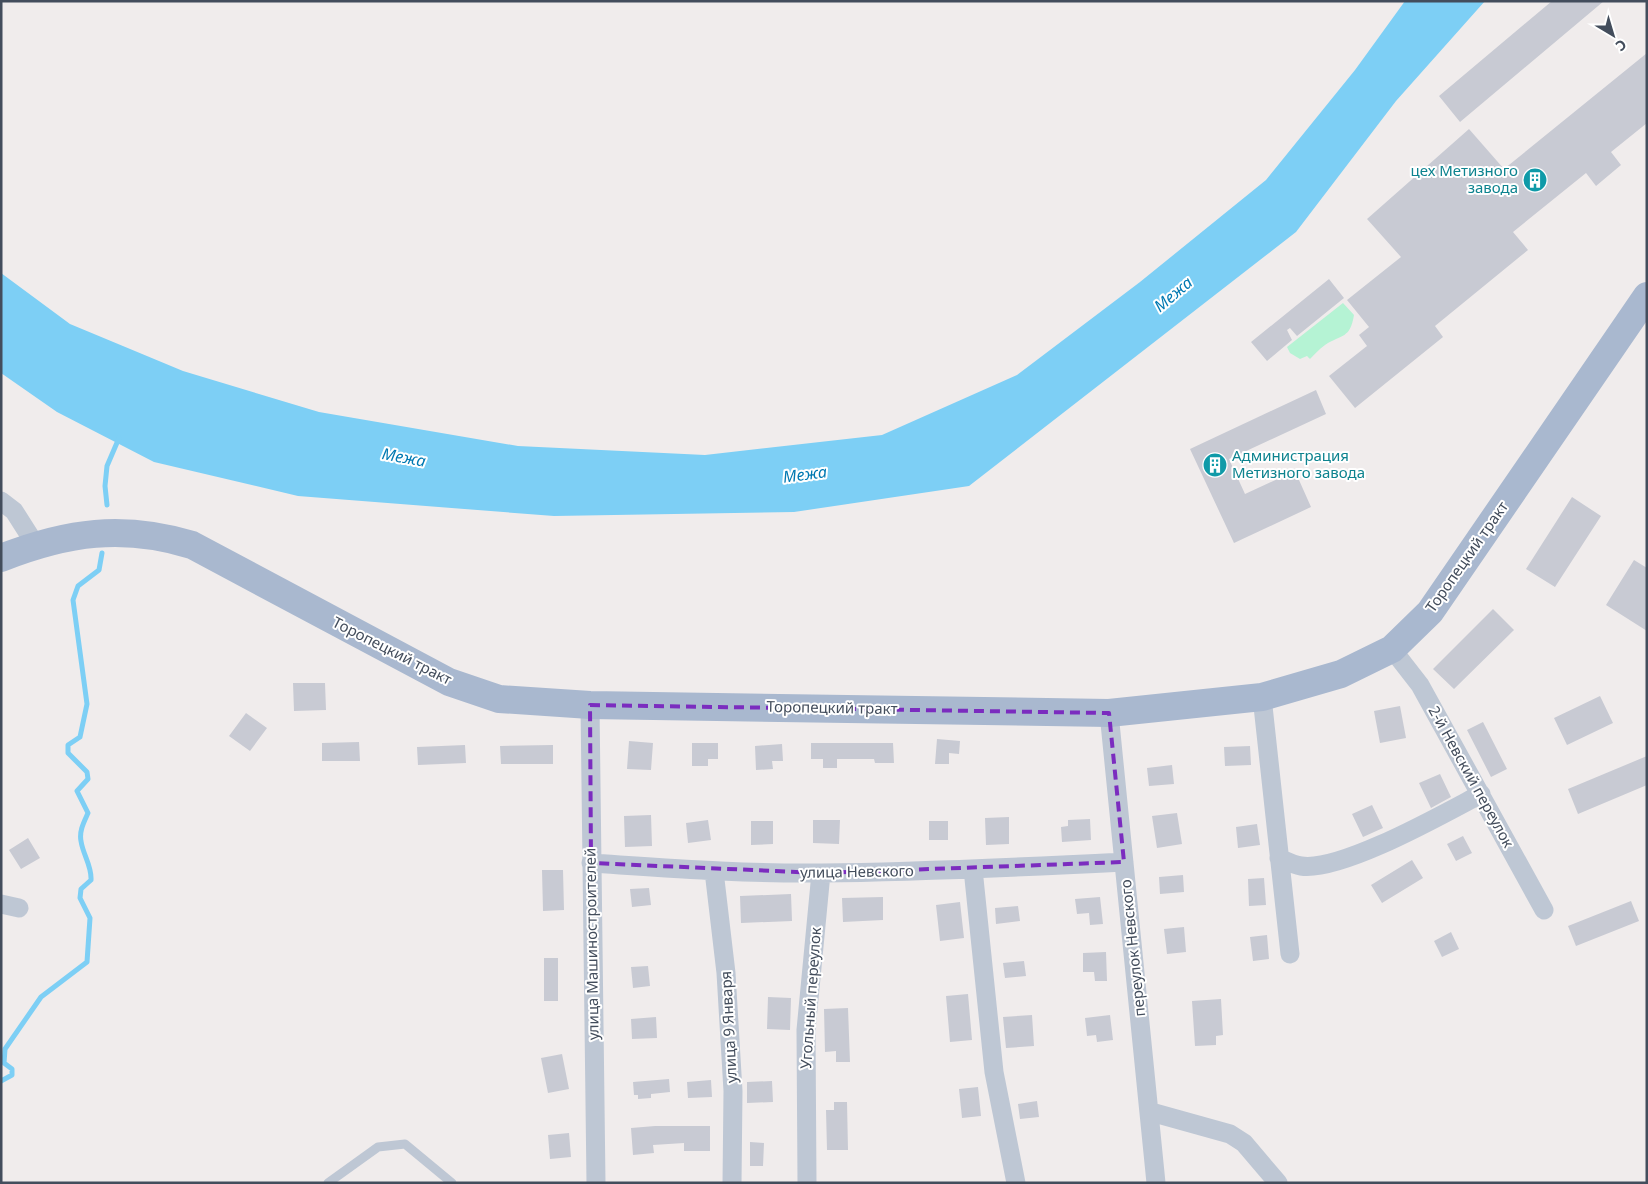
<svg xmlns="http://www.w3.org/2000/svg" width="1648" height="1184" font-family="'Noto Sans',sans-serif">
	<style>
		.green { fill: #b5f3d4 }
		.water { fill: #7dcff5 }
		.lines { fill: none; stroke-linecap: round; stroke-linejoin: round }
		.stream { stroke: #7dcff5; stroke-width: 5 }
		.building { fill: #c8cad3 }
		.service { stroke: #bec7d4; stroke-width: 9 }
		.minor { stroke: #bec7d4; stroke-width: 19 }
		.primary { stroke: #a9b8cf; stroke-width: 28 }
		.marked { fill: none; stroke: #7b2cbf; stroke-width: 4; stroke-dasharray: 10 6; stroke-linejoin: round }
		.labels { text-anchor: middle; stroke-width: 4; stroke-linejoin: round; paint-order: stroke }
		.culture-label { font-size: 15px; fill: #0d838f; stroke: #fff; text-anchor: end }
		.street-label { font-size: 15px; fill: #434d5c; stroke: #fff }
		.water-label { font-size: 16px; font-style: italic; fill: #0079b2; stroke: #fff }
	</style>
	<rect width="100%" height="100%" fill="#f0ecec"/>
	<!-- green -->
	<path class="green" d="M 1343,303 L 1354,315 C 1350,339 1342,334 1325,345 C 1319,349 1315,354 1310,359 L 1307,356 L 1300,359 L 1290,353 L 1287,347 Z"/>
	<!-- water -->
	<path class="water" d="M 1405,1 L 1485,1 L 1396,101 L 1296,232 L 969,486 L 794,512 L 554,516 L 298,496 L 154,462 L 57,412 L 1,373 L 1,273 L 70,324 L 183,371 L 319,412 L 518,446 L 705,455 L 882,435 L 1017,375 L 1140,282 L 1266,180 L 1355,70 Z"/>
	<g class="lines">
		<!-- stream -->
		<path class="stream" d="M 107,505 L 105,486 L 107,466 L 119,438
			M 1,1081 L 12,1075 L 12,1069 L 4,1063 L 5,1049 L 41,997 L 87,962 L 90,918 L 80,898 L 81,889 L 91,880 C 92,866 83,855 81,841 C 79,831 84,822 88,813 L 77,791 L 88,779 L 87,772 L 68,753 L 68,745 L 80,737 L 87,704 L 73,600 L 78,586 L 99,570 L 102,553"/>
	</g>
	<!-- building -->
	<path class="building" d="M 1552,1 L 1604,1 L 1460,122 L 1439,96 Z
		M 1647,53 L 1647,123 L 1611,152 L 1621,165 L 1596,186 L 1586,173 L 1513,232 L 1528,250 L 1435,326 L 1443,337 L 1355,408 L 1329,376 L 1367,346 L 1359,335 L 1369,327 L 1347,300 L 1401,257 L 1367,219 L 1469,129 L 1504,169 Z
		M 1329,279 L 1344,298 L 1297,336 L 1290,328 L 1287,330 L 1292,340 L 1267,361 L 1251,342 Z
		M 1316,390 L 1326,414 L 1229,459 L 1245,494 L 1295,471 L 1311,507 L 1234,543 L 1190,449 Z
		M 1572,497 L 1601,516 L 1555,587 L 1526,569 Z
		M 1634,560 L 1647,568 L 1647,631 L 1606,605 Z
		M 1493,609 L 1514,630 L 1454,689 L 1433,669 Z
		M 293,683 L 325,683 L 326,710 L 294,711 Z
		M 1600,696 L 1613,723 L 1567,745 L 1554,718 Z
		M 1400,706 L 1406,738 L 1380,743 L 1374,711 Z
		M 246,713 L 267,728 L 250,751 L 229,736 Z
		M 1483,722 L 1507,769 L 1491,777 L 1467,730 Z
		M 937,739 L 960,741 L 959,754 L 949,753 L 949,764 L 935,764 Z
		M 629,741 L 653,743 L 651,770 L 627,769 Z
		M 359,742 L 360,761 L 322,761 L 322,743 Z
		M 692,743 L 718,743 L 718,759 L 708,759 L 708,766 L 692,766 Z
		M 811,743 L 893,743 L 894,763 L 875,763 L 874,759 L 837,759 L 837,768 L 823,768 L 823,759 L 811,759 Z
		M 782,744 L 783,761 L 772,761 L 773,769 L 756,770 L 755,746 Z
		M 465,745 L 466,763 L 418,765 L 417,747 Z
		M 553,745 L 553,764 L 501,764 L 500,746 Z
		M 1250,746 L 1251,765 L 1225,766 L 1224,747 Z
		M 1647,756 L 1647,785 L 1578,814 L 1568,789 Z
		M 1172,765 L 1174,784 L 1149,786 L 1147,768 Z
		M 1440,774 L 1451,797 L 1431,808 L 1419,783 Z
		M 1372,805 L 1383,828 L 1363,837 L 1352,814 Z
		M 1177,813 L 1182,844 L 1157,848 L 1152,816 Z
		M 651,815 L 652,846 L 625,847 L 624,816 Z
		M 1009,817 L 1009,844 L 986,845 L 985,818 Z
		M 1090,819 L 1091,840 L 1062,842 L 1061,827 L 1068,826 L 1068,820 Z
		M 708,820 L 711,840 L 688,843 L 686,823 Z
		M 813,820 L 840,820 L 839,844 L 813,843 Z
		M 751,821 L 773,821 L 773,844 L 751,845 Z
		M 929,821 L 948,821 L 948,840 L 929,840 Z
		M 1257,824 L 1260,845 L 1238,848 L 1236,827 Z
		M 1463,836 L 1472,853 L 1456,861 L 1447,844 Z
		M 28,838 L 40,858 L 21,869 L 9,850 Z
		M 1412,860 L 1423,878 L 1382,903 L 1371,885 Z
		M 542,870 L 563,870 L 564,910 L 543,911 Z
		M 1183,875 L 1184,892 L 1160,894 L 1159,877 Z
		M 1264,878 L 1266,905 L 1249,906 L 1248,879 Z
		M 649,888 L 651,905 L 632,907 L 630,889 Z
		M 791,894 L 792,921 L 741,923 L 740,896 Z
		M 883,897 L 883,920 L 843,922 L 842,898 Z
		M 1100,897 L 1103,924 L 1090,925 L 1089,913 L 1077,914 L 1075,899 Z
		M 1631,901 L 1639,921 L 1576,946 L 1568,926 Z
		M 960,902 L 964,938 L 940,941 L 936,905 Z
		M 1018,906 L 1020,921 L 996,924 L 995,908 Z
		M 1184,927 L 1186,952 L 1167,954 L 1164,929 Z
		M 1451,932 L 1459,949 L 1442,957 L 1434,941 Z
		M 1267,935 L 1269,959 L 1253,961 L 1250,937 Z
		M 1106,952 L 1107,981 L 1095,981 L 1094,972 L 1083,972 L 1083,953 Z
		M 544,958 L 558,958 L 558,1001 L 544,1001 Z
		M 1024,961 L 1026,976 L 1005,978 L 1003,963 Z
		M 648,966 L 650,986 L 633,988 L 631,967 Z
		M 968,994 L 972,1040 L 950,1042 L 946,996 Z
		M 768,997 L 791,998 L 790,1030 L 767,1029 Z
		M 1221,999 L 1223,1035 L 1216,1036 L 1216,1045 L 1195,1046 L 1192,1001 Z
		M 848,1008 L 850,1062 L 836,1062 L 836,1051 L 825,1052 L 824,1009 Z
		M 1032,1015 L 1034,1046 L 1006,1048 L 1003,1017 Z
		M 1110,1015 L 1113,1040 L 1097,1042 L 1096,1035 L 1087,1036 L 1085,1018 Z
		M 656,1017 L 657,1038 L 632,1039 L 631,1019 Z
		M 562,1054 L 569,1089 L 548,1093 L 541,1058 Z
		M 669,1079 L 670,1092 L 651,1094 L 651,1098 L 638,1099 L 638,1095 L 634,1095 L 633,1082 Z
		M 711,1080 L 712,1097 L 688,1098 L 687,1082 Z
		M 772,1081 L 773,1102 L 747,1103 L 747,1082 Z
		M 978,1087 L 981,1116 L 962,1118 L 959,1089 Z
		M 1037,1101 L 1039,1117 L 1020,1119 L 1018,1104 Z
		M 834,1102 L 847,1102 L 848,1150 L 827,1150 L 826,1110 L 834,1110 Z
		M 655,1126 L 710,1126 L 710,1151 L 684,1151 L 684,1143 L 653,1145 L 654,1153 L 633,1155 L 631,1128 Z
		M 569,1133 L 571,1157 L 550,1159 L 548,1135 Z
		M 750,1142 L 764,1143 L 763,1166 L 750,1166 Z"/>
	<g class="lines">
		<!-- service -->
		<path class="service" d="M 328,1183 L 378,1147 L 405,1144 L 452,1183"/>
		<!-- minor -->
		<path class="minor" d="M 1,501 L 14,511 L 35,544
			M 1392,649 L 1420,685 L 1544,910
			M 1262,697 L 1290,954
			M 590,705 L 596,1183
			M 1109,713 L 1156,1183
			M 1279,858 C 1286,861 1294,865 1301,866 C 1341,872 1443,814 1481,794
			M 591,863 C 668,868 745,874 822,873 C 922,872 1023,867 1124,862
			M 973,869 L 994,1072 L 1016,1183
			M 714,871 L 726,973 L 733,1091 L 732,1183
			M 1,904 L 19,908
			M 1151,1112 L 1230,1134 L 1244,1143 L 1278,1183
			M 807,1183 L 806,1030 L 821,873"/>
		<!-- primary -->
		<path class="primary" d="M 1,558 C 67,532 123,524 192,545 L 449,682 L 499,699 L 590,705 L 1109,713 L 1262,697 L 1341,674 L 1392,649 L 1430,612 L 1647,296"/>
	</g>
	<!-- marked area -->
	<path class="marked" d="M 590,705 L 1109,713 L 1124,862 L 821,873 L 591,863 Z"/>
	<!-- icons -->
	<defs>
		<symbol id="building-disc" viewBox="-11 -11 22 22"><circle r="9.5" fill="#0f9aa8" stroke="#fff"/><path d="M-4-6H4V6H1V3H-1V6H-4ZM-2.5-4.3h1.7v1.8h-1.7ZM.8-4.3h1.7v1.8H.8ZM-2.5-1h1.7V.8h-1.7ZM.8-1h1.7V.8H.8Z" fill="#fff"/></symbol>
	</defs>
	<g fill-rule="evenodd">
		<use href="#building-disc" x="1521" y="166" width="28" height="28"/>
		<use href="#building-disc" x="1201" y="451" width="28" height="28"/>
	</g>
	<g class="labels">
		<!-- culture labels -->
		<g class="culture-label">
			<text x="1518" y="176">цех Метизного<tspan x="1518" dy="17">завода</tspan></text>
			<text x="1232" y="461" text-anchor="start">Администрация<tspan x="1232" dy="17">Метизного завода</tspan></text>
		</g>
		<!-- street labels -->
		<g class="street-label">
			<text transform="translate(1467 557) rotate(-55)" y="5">Торопецкий тракт</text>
			<text transform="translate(392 651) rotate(27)" y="5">Торопецкий тракт</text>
			<text transform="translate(832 708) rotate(1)" y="5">Торопецкий тракт</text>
			<text transform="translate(1471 777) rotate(61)" y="5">2-й Невский переулок</text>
			<text transform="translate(857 872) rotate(-1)" y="5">улица Невского</text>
			<text transform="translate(592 944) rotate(-91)" y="5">улица Машиностроителей</text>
			<text transform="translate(1133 948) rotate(-96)" y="5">переулок Невского</text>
			<text transform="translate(811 998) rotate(-86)" y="5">Угольный переулок</text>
			<text transform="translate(729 1027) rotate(-93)" y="5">улица 9 Января</text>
		</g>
		<!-- water labels -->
		<g class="water-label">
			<text transform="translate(1173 294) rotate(-40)" y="6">Межа</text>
			<text transform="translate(404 457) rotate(10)" y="6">Межа</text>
			<text transform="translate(805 474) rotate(-7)" y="6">Межа</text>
		</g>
	</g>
	<!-- border -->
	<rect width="1648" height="1184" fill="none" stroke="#434d5c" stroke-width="5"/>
	<!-- north arrow -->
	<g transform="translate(1613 35) rotate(142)" stroke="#ffffff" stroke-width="4" paint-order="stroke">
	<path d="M0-4L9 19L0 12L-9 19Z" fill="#434d5c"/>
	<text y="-8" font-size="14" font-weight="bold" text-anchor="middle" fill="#434d5c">С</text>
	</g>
</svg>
